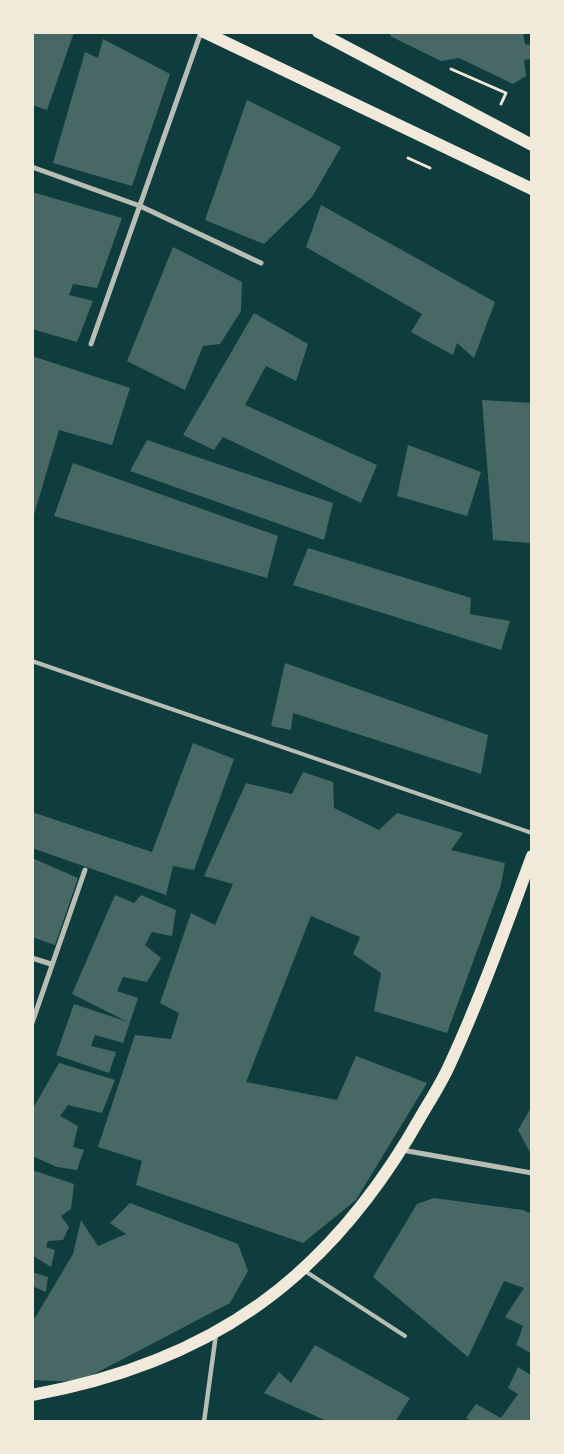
<svg xmlns="http://www.w3.org/2000/svg" width="564" height="1454" font-family="'Roboto Condensed',sans-serif">
	<style>
		.building { fill: #486865 }
		.lines { fill: none; stroke-linecap: round; stroke-linejoin: round }
		.path { stroke: #f1e9da; stroke-width: 3 }
		.service { stroke: #b8beb3; stroke-width: 4 }
		.pedestrian { stroke: #b8beb3; stroke-width: 4.5 }
		.minor { stroke: #b8beb3; stroke-width: 5 }
		.primary { stroke: #f1e9da; stroke-width: 12 }
	</style>
	<rect width="100%" height="100%" fill="#0f3d3e"/>
	<!-- building -->
	<path class="building" d="M 32,32 L 74,32 L 47,110 L 32,105 Z
		M 391,32 L 523,32 L 525,44 L 530,45 L 531,59 L 524,60 L 526,76 L 513,84 L 459,58 L 441,61 L 390,36 Z
		M 103,39 L 170,74 L 132,186 L 53,163 L 85,52 L 98,58 Z
		M 247,100 L 341,147 L 312,197 L 264,244 L 205,220 Z
		M 32,192 L 122,218 L 97,288 L 73,284 L 69,295 L 93,301 L 77,342 L 32,329 Z
		M 321,205 L 495,302 L 474,358 L 457,343 L 453,355 L 411,332 L 422,314 L 306,247 Z
		M 173,247 L 242,282 L 241,311 L 220,344 L 203,346 L 185,390 L 127,361 Z
		M 254,313 L 308,344 L 296,381 L 266,366 L 245,405 L 377,465 L 361,503 L 223,437 L 214,450 L 183,435 Z
		M 32,356 L 130,388 L 112,445 L 59,430 L 33,518 Z
		M 482,400 L 532,403 L 532,543 L 493,540 Z
		M 147,440 L 333,503 L 324,540 L 130,471 Z
		M 408,445 L 481,472 L 467,516 L 397,496 Z
		M 73,463 L 278,536 L 267,578 L 54,516 Z
		M 308,548 L 471,598 L 470,614 L 510,621 L 501,650 L 293,585 Z
		M 285,663 L 488,735 L 481,774 L 293,713 L 291,730 L 271,726 Z
		M 193,743 L 234,759 L 194,870 L 173,866 L 166,895 L 32,848 L 32,812 L 152,852 Z
		M 303,772 L 333,782 L 334,808 L 379,830 L 397,813 L 463,833 L 451,850 L 505,863 L 501,885 L 447,1033 L 374,1011 L 381,973 L 353,954 L 360,937 L 311,916 L 246,1082 L 337,1100 L 356,1056 L 427,1083 L 356,1200 L 303,1243 L 136,1185 L 142,1161 L 98,1147 L 135,1035 L 171,1039 L 179,1013 L 160,1003 L 191,913 L 215,925 L 233,884 L 204,876 L 246,783 L 292,794 Z
		M 32,858 L 78,878 L 55,945 L 32,937 Z
		M 115,895 L 134,903 L 141,895 L 176,910 L 172,936 L 152,932 L 145,945 L 161,958 L 147,982 L 123,977 L 117,991 L 138,998 L 123,1043 L 95,1035 L 91,1046 L 116,1052 L 109,1073 L 56,1055 L 74,1004 L 128,1022 L 72,994 Z
		M 59,1063 L 115,1080 L 102,1113 L 68,1105 L 60,1116 L 78,1126 L 73,1147 L 84,1150 L 77,1170 L 57,1167 L 32,1156 L 32,1110 Z
		M 532,1106 L 532,1156 L 518,1130 Z
		M 32,1170 L 74,1184 L 71,1209 L 61,1216 L 69,1227 L 63,1240 L 48,1241 L 46,1247 L 55,1250 L 51,1267 L 32,1255 Z
		M 434,1198 L 523,1210 L 532,1214 L 532,1354 L 516,1345 L 523,1326 L 505,1317 L 524,1288 L 504,1281 L 468,1357 L 373,1277 L 417,1204 Z
		M 130,1203 L 238,1244 L 248,1271 L 230,1303 L 79,1382 L 32,1380 L 32,1323 L 73,1254 L 81,1220 L 98,1246 L 126,1234 L 110,1223 Z
		M 32,1272 L 48,1277 L 46,1292 L 32,1286 Z
		M 315,1345 L 410,1398 L 395,1422 L 329,1422 L 264,1393 L 279,1372 L 291,1383 Z
		M 518,1367 L 532,1376 L 532,1422 L 473,1422 L 466,1418 L 476,1404 L 501,1418 L 518,1394 L 508,1388 Z"/>
	<g class="lines">
		<!-- path -->
		<path class="path" d="M 451,69 L 506,93 L 501,104
			M 408,158 L 430,168"/>
		<!-- service -->
		<path class="service" d="M 32,661 L 532,833
			M 305,1271 L 405,1336"/>
		<!-- pedestrian -->
		<path class="pedestrian" d="M 204,1422 L 216,1334"/>
		<!-- minor -->
		<path class="minor" d="M 32,167 L 140,206 L 261,263
			M 91,344 L 201,32
			M 32,958 L 51,964
			M 32,1023 L 85,870
			M 402,1150 L 532,1173"/>
		<!-- primary -->
		<path class="primary" d="M 204,32 L 532,189
			M 318,32 L 532,145
			M 32,1395 C 214,1362 331,1276 421,1116 C 431,1099 442,1082 450,1064 C 481,997 506,926 532,856"/>
	</g>
	<!-- border -->
	<rect width="564" height="1454" fill="none" stroke="#f1e9da" stroke-width="68"/>
</svg>
